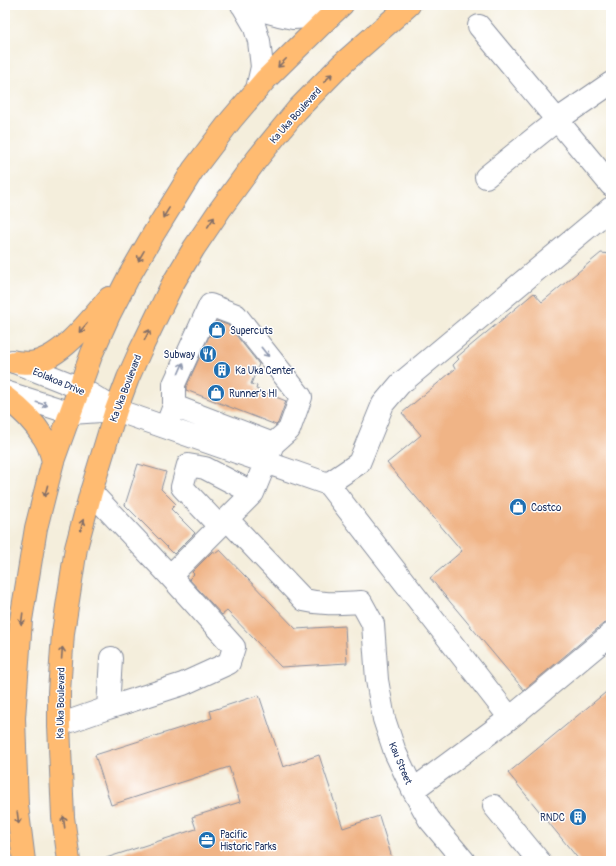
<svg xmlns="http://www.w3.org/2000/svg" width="616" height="866" font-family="Pangolin,sans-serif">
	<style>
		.building { fill: #f0b486 }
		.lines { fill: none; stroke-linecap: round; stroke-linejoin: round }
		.minor-casing { stroke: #888e9d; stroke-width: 24 }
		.major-casing { stroke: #888e9d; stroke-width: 24 }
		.minor { stroke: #fff; stroke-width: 22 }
		.major { stroke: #ffbb71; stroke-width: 22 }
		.oneway { stroke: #826e67 }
		.oneway2 { stroke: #8d97ae }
		.labels { text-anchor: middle; stroke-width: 3; stroke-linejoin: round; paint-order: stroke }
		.street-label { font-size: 10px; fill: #1b2f5e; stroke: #fff }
		.poi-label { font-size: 10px; fill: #1b2f5e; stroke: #fff; text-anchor: start }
	</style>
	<rect width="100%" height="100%" fill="#fff"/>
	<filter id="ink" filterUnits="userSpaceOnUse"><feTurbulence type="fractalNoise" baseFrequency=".025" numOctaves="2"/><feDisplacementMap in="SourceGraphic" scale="8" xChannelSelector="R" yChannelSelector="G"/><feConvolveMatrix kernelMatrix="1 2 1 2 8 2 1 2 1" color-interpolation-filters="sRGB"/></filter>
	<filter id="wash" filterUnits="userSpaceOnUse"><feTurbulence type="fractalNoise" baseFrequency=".012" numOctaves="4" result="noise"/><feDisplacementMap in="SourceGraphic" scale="16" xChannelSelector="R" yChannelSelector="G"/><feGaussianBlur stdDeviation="0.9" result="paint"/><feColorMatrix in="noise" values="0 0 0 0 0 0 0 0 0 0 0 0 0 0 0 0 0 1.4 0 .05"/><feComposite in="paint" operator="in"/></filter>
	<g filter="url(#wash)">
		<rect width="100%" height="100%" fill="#f4eedc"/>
		<g id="blocks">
			<!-- building -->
			<path class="building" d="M 601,253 L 611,254 L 611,622 L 609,622 L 603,624 L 524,690 L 430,578 L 462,551 L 387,463 L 421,435 L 402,413 L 455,369 L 453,365 L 459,359 L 457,357 L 534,293 L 542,302 Z
				M 216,321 L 228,325 L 259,364 L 251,384 L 257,386 L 256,389 L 286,401 L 278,423 L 276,425 L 186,390 L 186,387 Z
				M 138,464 L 166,472 L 161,489 L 176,504 L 171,509 L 195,533 L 174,554 L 125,505 Z
				M 220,550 L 296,629 L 345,626 L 347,663 L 281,667 L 227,611 L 222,615 L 189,579 L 194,574 L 192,572 L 213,551 L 216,553 Z
				M 611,688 L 611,861 L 580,861 L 508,773 Z
				M 259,695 L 283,767 L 319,755 L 343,828 L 379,816 L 393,861 L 106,861 L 106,858 L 196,829 L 192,817 L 240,802 L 229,767 L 111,805 L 95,755 L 212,718 L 210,711 Z"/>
		</g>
	</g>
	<g filter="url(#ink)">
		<use href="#blocks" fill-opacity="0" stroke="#888e9d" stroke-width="1"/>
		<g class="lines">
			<defs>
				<path id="minor" d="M 242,5 L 279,15 L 293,18 L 330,16
					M 243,6 L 254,25 L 259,41 L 262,67 L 257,89
					M 479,26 L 611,185
					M 486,177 L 557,120 L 611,83
					M 12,361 L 80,388 L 116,410 L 328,484 L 359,463 L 383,404 L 400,384 L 611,208
					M 5,392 L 71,413 L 116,410
					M 174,406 L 174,384 L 210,305 L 236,315 L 301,397 L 289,430 L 273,444
					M 166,427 L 174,406 L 273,444 L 253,493 L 227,519 L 304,600 C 324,605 341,603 361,602 L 373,624 L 377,680 L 384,719 L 395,752 L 413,790 L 429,819 L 464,861
					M 328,484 L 510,718
					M 219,526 L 182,487 L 188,465 L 205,468 L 253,493
					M 170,576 L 227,519
					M 108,708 L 111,658
					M 59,725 L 108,708 L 183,684 L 229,663 L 234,647 L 170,576 L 91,492
					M 413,790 L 510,718 L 611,634
					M 494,806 L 539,861"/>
				<path id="major" d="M 14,362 C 21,362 29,364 35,362 C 63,356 91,319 109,298
					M 5,397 C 20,408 34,422 44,438 C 49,445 51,453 53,461
					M 24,861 L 17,805 L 14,718 L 21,620 L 36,528 L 53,461 L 92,353 L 109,315 L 128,278 L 154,233 L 193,170 L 231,120 L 266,79 L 330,16 L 342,5
					M 69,861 L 63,817 L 59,725 L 59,692 L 63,633 L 76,548 L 91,492 L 116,410 L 128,378 L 140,351 L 172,285 L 194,248 L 219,211 L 257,159 L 297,110 L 342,64 L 409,5"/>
			</defs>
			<!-- minor casing -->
			<use href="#minor" class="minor-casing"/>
			<!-- major casing -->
			<use href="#major" class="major-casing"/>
			<!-- minor -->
			<use href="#minor" class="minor"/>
			<!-- major -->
			<use href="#major" class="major"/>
		</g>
		<!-- one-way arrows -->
		<defs><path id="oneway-shaft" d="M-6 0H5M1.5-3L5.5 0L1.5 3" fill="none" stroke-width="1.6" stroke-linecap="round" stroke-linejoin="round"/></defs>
		<g class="oneway">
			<use href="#oneway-shaft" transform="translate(282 63) rotate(135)"/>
			<use href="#oneway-shaft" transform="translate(328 78) rotate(-46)"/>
			<use href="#oneway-shaft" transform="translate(166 213) rotate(122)"/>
			<use href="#oneway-shaft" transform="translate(211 222) rotate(-56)"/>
			<use href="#oneway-shaft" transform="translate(141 256) rotate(120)"/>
			<use href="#oneway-shaft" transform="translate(83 328) rotate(131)"/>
			<use href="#oneway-shaft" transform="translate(147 335) rotate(-64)"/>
			<use href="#oneway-shaft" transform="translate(46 491) rotate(105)"/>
			<use href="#oneway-shaft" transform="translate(82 525) rotate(-75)"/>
			<use href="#oneway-shaft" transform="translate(22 619) rotate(97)"/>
			<use href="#oneway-shaft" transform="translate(62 653) rotate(-86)"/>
			<use href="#oneway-shaft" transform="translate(18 818) rotate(83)"/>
			<use href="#oneway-shaft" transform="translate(64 822) rotate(-97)"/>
		</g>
		<g class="oneway2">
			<use href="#oneway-shaft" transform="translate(265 352) rotate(51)"/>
			<use href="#oneway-shaft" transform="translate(181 368) rotate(-66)"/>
			<use href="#oneway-shaft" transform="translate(42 404) rotate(17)"/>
		</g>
	</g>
	<!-- icons -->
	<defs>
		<symbol id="shop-disc" viewBox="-11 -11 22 22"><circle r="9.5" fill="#1f6fb2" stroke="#fff"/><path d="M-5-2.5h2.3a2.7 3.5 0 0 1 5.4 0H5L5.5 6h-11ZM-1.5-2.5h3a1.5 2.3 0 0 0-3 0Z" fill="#fff"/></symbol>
		<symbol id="restaurant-disc" viewBox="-11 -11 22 22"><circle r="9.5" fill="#1f6fb2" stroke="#fff"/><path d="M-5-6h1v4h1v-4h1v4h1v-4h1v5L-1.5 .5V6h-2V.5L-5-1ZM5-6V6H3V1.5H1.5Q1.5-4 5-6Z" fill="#fff"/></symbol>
		<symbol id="building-disc" viewBox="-11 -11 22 22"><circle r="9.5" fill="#1f6fb2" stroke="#fff"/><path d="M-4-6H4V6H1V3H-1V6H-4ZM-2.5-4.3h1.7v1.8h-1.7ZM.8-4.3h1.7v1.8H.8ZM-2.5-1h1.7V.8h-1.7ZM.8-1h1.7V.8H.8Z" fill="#fff"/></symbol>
		<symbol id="office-disc" viewBox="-11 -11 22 22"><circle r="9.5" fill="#1f6fb2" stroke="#fff"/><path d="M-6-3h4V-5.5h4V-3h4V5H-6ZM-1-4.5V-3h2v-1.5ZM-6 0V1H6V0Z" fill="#fff"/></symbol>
	</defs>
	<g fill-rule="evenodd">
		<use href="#shop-disc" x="207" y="320" width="20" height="20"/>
		<use href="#restaurant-disc" x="198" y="344" width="20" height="20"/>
		<use href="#building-disc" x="212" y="360" width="20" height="20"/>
		<use href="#shop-disc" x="206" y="383" width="20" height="20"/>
		<use href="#shop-disc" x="508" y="497" width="20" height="20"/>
		<use href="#building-disc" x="568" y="807" width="20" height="20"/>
		<use href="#office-disc" x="197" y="830" width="20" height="20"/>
	</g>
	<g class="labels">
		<!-- street labels -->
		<g class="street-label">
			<text transform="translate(295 115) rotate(-48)" y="4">Ka Uka Boulevard</text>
			<text transform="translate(59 381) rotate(23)" y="4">Eolakoa Drive</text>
			<text transform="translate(125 388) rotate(-69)" y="4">Ka Uka Boulevard</text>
			<text transform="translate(60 703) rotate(-89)" y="4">Ka Uka Boulevard</text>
			<text transform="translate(401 763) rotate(67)" y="4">Kau Street</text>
		</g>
		<!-- poi labels -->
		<g class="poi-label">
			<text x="230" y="334">Supercuts</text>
			<text x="195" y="358" text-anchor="end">Subway</text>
			<text x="235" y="374">Ka Uka Center</text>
			<text x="229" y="397">Runner's HI</text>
			<text x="531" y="511">Costco</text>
			<text x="565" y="821" text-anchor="end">RNDC</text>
			<text x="220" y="838">Pacific<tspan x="220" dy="12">Historic Parks</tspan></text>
		</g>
	</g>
	<!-- margin -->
	<rect width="616" height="866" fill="none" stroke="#fff" stroke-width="20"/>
</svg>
